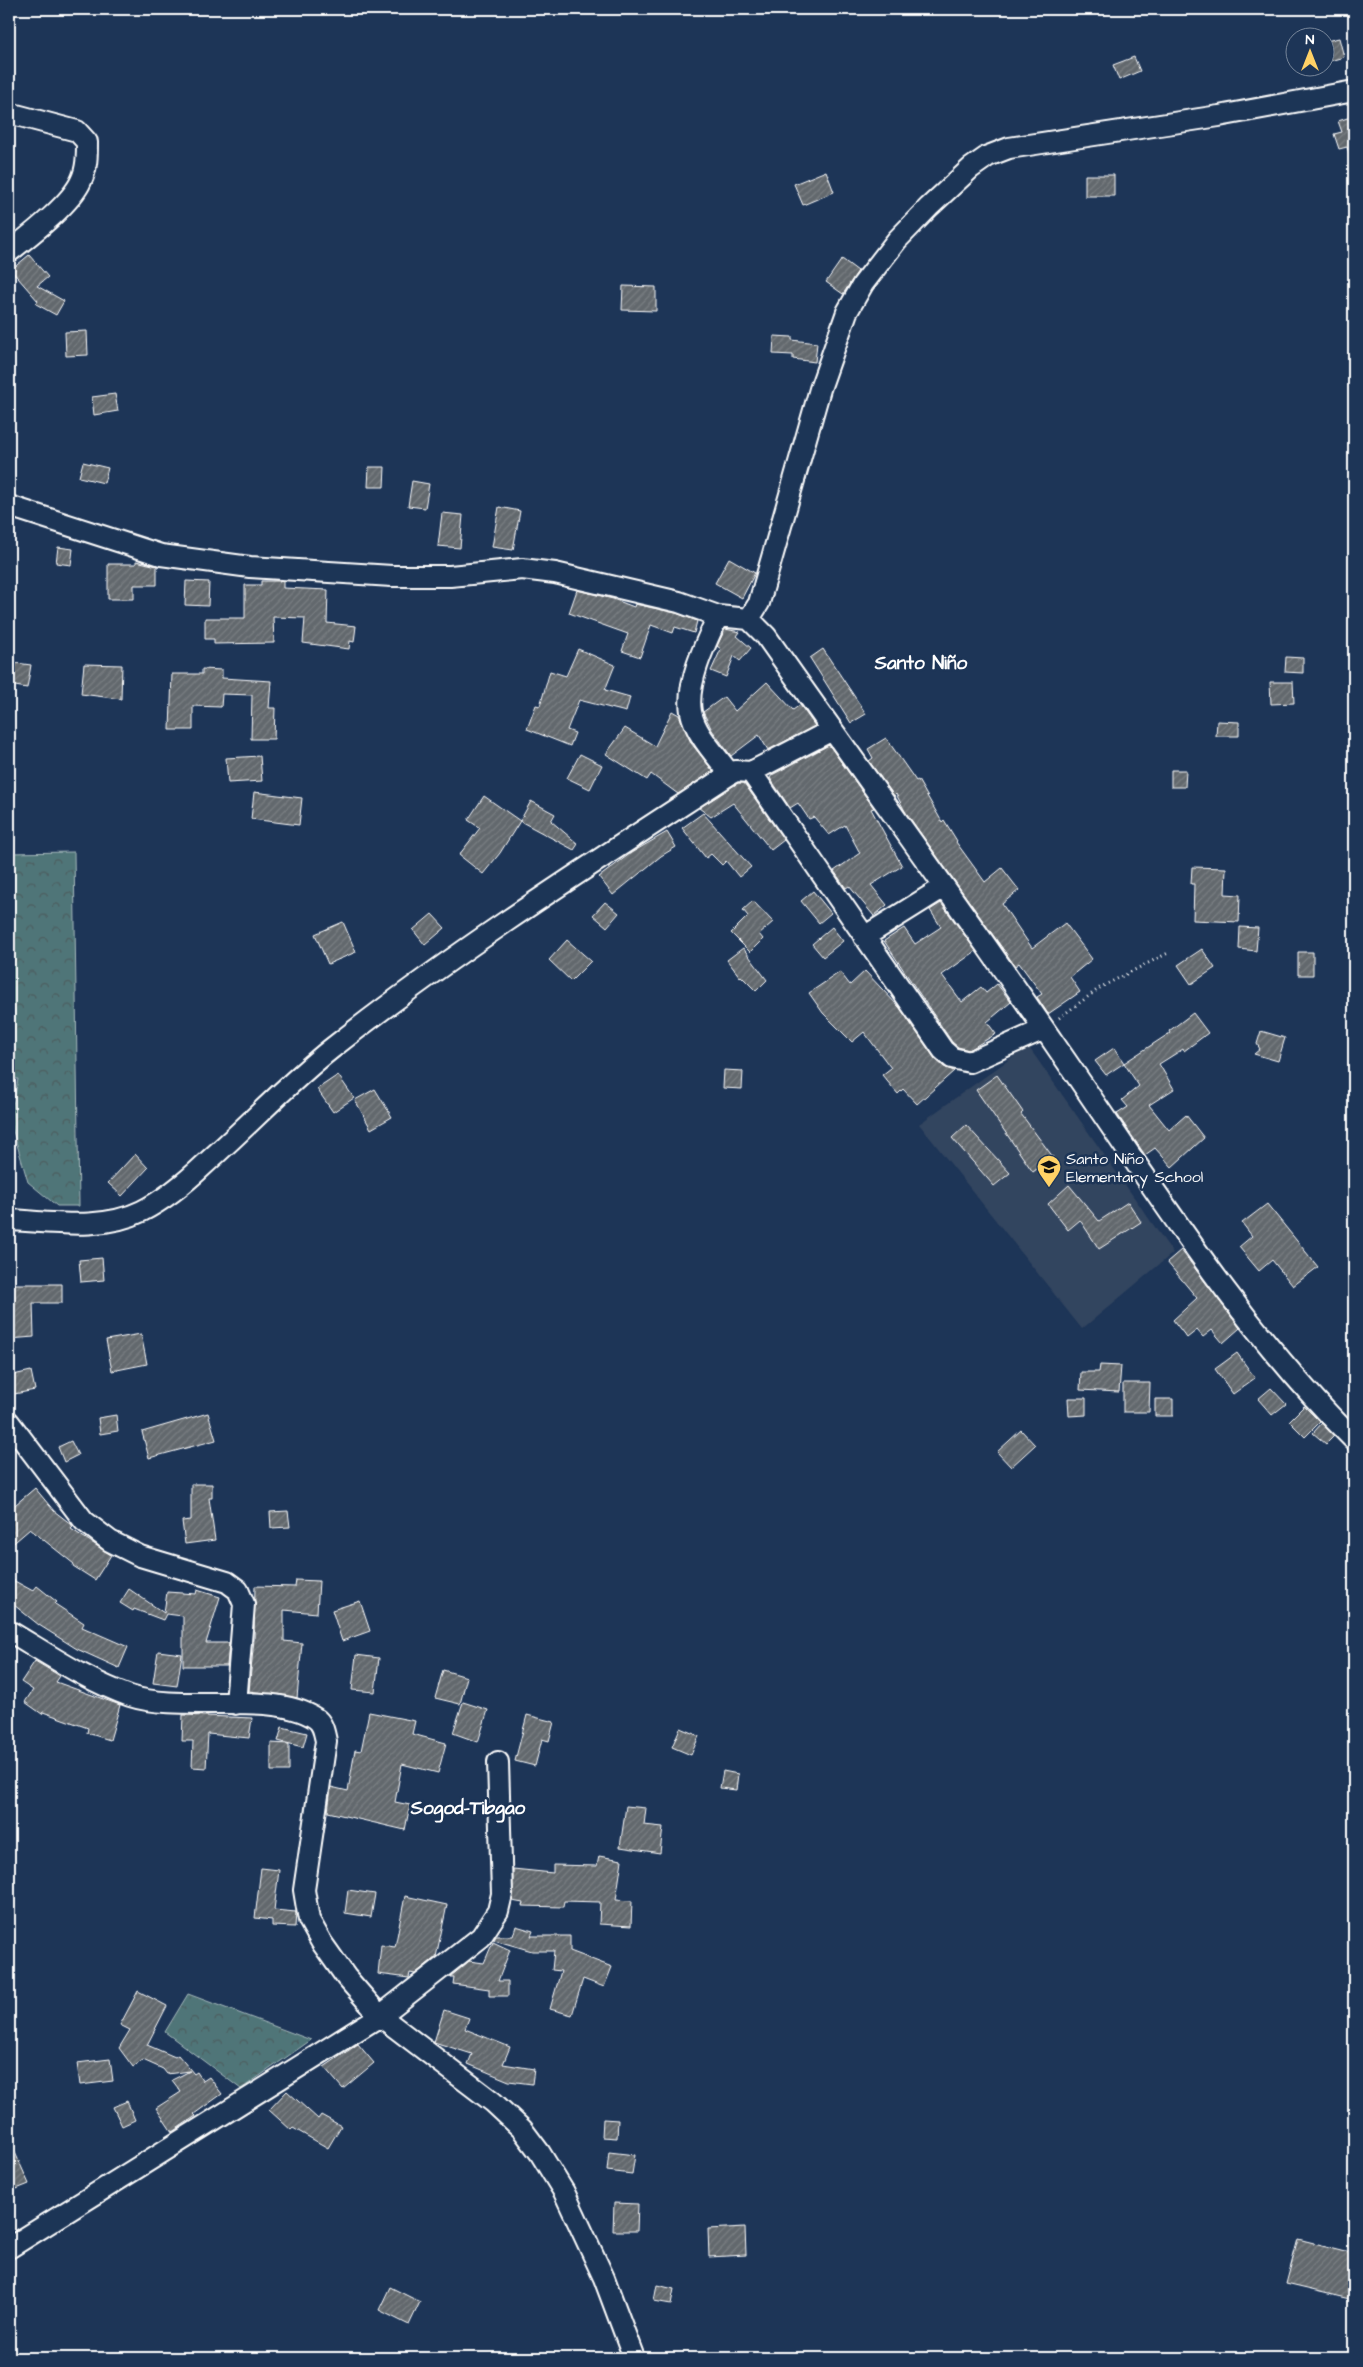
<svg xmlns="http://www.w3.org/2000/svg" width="1363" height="2367" font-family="'Architects Daughter',sans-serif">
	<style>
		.built { fill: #32445e }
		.forest { fill: url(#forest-crowns); stroke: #a7babc }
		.building { fill: url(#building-hatch); stroke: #fff }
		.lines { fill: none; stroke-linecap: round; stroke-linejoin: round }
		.street-casing { stroke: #fff; stroke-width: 24 }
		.path { stroke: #fff; stroke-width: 3; stroke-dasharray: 1 4; stroke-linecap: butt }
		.street { stroke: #1d3557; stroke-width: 20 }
		.labels { text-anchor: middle; stroke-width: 5; stroke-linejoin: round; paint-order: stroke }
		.poi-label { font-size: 16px; fill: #fff; stroke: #1d3557; text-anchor: start }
		.quarter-label { font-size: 19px; font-weight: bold; fill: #fff; stroke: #1d3557 }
	</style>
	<defs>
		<pattern id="forest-crowns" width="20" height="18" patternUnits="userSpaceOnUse" patternTransform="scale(1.25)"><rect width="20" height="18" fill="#4f7578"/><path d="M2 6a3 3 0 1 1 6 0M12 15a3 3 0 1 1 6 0" fill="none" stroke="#4d5c5e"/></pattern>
		<pattern id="building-hatch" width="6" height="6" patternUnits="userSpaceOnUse" patternTransform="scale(1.25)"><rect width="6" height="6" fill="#62686d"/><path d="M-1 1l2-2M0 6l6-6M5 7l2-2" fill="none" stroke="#7a7f83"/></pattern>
	</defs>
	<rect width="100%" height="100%" fill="#1d3557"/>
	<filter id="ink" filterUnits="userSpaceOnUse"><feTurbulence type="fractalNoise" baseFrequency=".02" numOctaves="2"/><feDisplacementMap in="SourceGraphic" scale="10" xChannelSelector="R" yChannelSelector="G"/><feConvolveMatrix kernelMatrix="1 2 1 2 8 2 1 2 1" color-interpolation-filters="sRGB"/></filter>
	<g filter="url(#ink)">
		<!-- built -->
		<path class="built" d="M 1028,1046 L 1173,1253 L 1082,1329 L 919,1124 Z"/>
		<!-- forest -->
		<path class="forest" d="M 74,852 L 79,1206 L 57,1206 L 28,1182 L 10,1121 L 18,1079 L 9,1079 L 9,853 Z
			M 188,1994 L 311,2040 L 241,2089 L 165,2032 Z"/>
		<!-- building -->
		<path class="building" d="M 1339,38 L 1344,57 L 1326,62 L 1326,41 Z
			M 1134,57 L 1140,71 L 1119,80 L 1113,65 Z
			M 1354,116 L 1354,161 L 1352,161 L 1347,147 L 1339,149 L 1334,134 L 1342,132 L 1338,121 Z
			M 826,171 L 834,192 L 803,205 L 794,184 Z
			M 1085,175 L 1114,175 L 1114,196 L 1085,196 Z
			M 29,255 L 48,277 L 37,286 L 64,301 L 56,315 L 36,304 L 38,301 L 11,270 Z
			M 842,259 L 858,271 L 843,294 L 826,282 Z
			M 623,286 L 656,287 L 656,311 L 622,310 Z
			M 87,331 L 88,355 L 66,356 L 65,332 Z
			M 774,336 L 792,337 L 792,340 L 817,343 L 815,362 L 793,359 L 793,355 L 773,354 Z
			M 115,394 L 118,411 L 94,415 L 92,397 Z
			M 83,462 L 108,468 L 104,483 L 79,477 Z
			M 369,467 L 385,467 L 384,487 L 368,487 Z
			M 412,481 L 429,484 L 425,508 L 408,506 Z
			M 499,507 L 520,511 L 513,550 L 492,547 Z
			M 442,513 L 463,515 L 460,548 L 438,546 Z
			M 58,547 L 73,549 L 71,565 L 56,563 Z
			M 729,558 L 755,573 L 742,598 L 715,583 Z
			M 136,561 L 157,566 L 157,585 L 134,585 L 134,599 L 108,599 L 108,564 L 136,564 Z
			M 186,581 L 209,582 L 208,606 L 185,605 Z
			M 261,581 L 283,581 L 283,588 L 328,590 L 327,623 L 356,626 L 354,642 L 350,641 L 349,649 L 303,643 L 305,618 L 273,617 L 274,643 L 214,644 L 214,639 L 205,639 L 205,618 L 245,618 L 245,585 L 261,585 Z
			M 577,590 L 613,599 L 634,607 L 635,604 L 676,613 L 697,621 L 694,633 L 675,627 L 673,633 L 651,625 L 640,657 L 622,651 L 628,634 L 569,613 Z
			M 725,629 L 740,632 L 737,636 L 751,648 L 740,661 L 734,656 L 726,677 L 711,671 L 721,649 L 717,646 Z
			M 578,649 L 615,665 L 605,690 L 630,697 L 626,712 L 579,700 L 567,730 L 575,733 L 570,746 L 527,729 L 536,705 L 540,706 L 550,671 L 566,676 Z
			M 823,649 L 866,714 L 851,723 L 810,658 Z
			M 1286,657 L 1303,658 L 1303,673 L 1285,672 Z
			M 9,662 L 31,665 L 27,688 L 9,685 Z
			M 84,664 L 122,665 L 121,699 L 81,694 Z
			M 202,669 L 222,670 L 222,678 L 271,681 L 269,708 L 275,708 L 274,739 L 251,739 L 252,695 L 222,694 L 221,707 L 193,706 L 193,730 L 170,730 L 172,674 L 202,674 Z
			M 767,682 L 793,710 L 800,705 L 815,726 L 768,750 L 759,735 L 731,756 L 712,730 L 703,712 L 724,697 L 735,711 Z
			M 1270,682 L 1293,682 L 1294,703 L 1271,704 Z
			M 672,711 L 679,715 L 691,743 L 713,771 L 678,794 L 651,774 L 647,780 L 606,754 L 625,728 L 655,746 Z
			M 1217,721 L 1239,722 L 1239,736 L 1216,736 Z
			M 886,738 L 916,781 L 918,780 L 942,822 L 944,820 L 957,841 L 956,842 L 985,882 L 1002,868 L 1019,890 L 1002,904 L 1032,948 L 1065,923 L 1092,959 L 1070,977 L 1080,992 L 1048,1014 L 1037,997 L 1042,994 L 1019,963 L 1015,966 L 906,813 L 896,794 L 894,796 L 869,761 L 873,758 L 868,749 Z
			M 829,745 L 874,808 L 871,809 L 902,866 L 871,885 L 887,905 L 874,916 L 849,886 L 846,888 L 834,871 L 860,853 L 845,825 L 829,835 L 814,817 L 809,819 L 798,803 L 790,808 L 770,778 L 772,775 Z
			M 580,754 L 602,765 L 590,789 L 567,778 Z
			M 260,756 L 262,781 L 228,783 L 226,758 Z
			M 1171,770 L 1186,770 L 1185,787 L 1171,787 Z
			M 738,783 L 744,783 L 784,840 L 771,850 L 733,803 L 711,817 L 699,808 Z
			M 254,792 L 302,798 L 299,825 L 251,819 Z
			M 484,796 L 520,821 L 500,853 L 483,874 L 459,855 L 480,828 L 468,820 Z
			M 531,801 L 555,814 L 551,821 L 578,844 L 574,850 L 520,821 Z
			M 703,813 L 751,867 L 739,877 L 726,861 L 722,865 L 711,854 L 706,858 L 682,828 Z
			M 667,832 L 676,847 L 661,856 L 613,895 L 599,877 L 631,853 Z
			M 1192,867 L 1226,868 L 1225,894 L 1240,895 L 1239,922 L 1193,920 L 1194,884 L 1191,884 Z
			M 813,891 L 831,913 L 819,923 L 801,901 Z
			M 753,901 L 773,922 L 759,934 L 763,939 L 750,952 L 731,933 L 748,916 L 743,910 Z
			M 605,902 L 619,913 L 607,927 L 593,915 Z
			M 941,903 L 976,951 L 942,975 L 962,1002 L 981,987 L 986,993 L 997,984 L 1011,1002 L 987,1022 L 996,1034 L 969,1050 L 958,1047 L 952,1042 L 884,941 L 904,928 L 915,944 L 941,927 L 930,910 Z
			M 432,914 L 445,928 L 425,945 L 413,930 Z
			M 343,922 L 356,952 L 328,964 L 315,934 Z
			M 832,927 L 843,941 L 823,957 L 812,944 Z
			M 1240,927 L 1258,928 L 1256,951 L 1239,949 Z
			M 567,940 L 591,961 L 571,981 L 549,960 Z
			M 743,948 L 767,980 L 756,991 L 741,976 L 740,977 L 727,960 Z
			M 1202,949 L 1215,968 L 1191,984 L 1178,965 Z
			M 1298,952 L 1313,952 L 1313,975 L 1298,975 Z
			M 865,971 L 900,1008 L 935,1059 L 944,1067 L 954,1071 L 917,1104 L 903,1089 L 898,1094 L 882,1075 L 891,1068 L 864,1032 L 852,1042 L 823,1013 L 809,993 L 840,972 L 850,985 Z
			M 1193,1013 L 1208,1033 L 1184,1051 L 1183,1049 L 1159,1064 L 1174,1089 L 1149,1105 L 1169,1130 L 1186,1115 L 1204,1138 L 1172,1167 L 1155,1148 L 1145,1155 L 1117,1114 L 1128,1107 L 1122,1100 L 1139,1086 L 1124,1063 L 1170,1033 L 1169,1031 Z
			M 1261,1031 L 1285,1038 L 1278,1061 L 1254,1054 L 1260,1049 L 1257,1044 Z
			M 1114,1048 L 1124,1063 L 1106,1075 L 1095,1061 Z
			M 724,1070 L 743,1071 L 742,1089 L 723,1088 Z
			M 338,1075 L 354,1098 L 333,1112 L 317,1089 Z
			M 997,1075 L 1023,1112 L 1021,1114 L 1053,1157 L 1033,1172 L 976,1090 Z
			M 375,1089 L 392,1117 L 371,1129 L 355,1100 Z
			M 966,1125 L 1010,1173 L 994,1186 L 952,1138 Z
			M 135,1154 L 148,1168 L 122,1196 L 108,1183 Z
			M 1069,1185 L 1099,1221 L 1128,1202 L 1141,1222 L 1099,1249 L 1080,1220 L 1068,1230 L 1048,1204 Z
			M 1267,1204 L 1318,1267 L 1293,1286 L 1272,1260 L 1259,1271 L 1239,1247 L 1252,1236 L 1242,1223 Z
			M 1181,1250 L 1240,1328 L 1223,1343 L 1212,1330 L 1203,1337 L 1197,1330 L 1187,1338 L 1173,1320 L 1197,1298 L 1167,1262 Z
			M 102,1258 L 104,1280 L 81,1282 L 79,1260 Z
			M 9,1284 L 62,1284 L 62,1303 L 33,1303 L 34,1337 L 9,1339 Z
			M 141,1334 L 147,1364 L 112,1371 L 106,1340 Z
			M 1237,1353 L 1255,1378 L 1233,1394 L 1215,1369 Z
			M 1100,1365 L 1121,1366 L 1119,1392 L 1080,1390 L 1081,1372 L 1099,1372 Z
			M 31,1371 L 35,1390 L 9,1395 L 9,1376 Z
			M 1123,1383 L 1150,1383 L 1149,1412 L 1123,1412 Z
			M 1271,1388 L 1286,1404 L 1272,1415 L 1258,1399 Z
			M 1068,1398 L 1086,1398 L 1086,1415 L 1069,1416 Z
			M 1155,1399 L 1173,1399 L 1173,1416 L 1155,1416 Z
			M 1304,1406 L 1320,1422 L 1305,1437 L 1289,1421 Z
			M 208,1413 L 216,1440 L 149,1458 L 142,1432 Z
			M 116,1415 L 118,1431 L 100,1434 L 98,1418 Z
			M 1322,1423 L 1334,1436 L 1326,1444 L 1313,1433 Z
			M 1021,1430 L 1035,1445 L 1011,1467 L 997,1452 Z
			M 71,1441 L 78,1455 L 64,1462 L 58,1447 Z
			M 191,1484 L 212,1484 L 212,1498 L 209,1498 L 215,1540 L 185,1544 L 182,1521 L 191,1520 Z
			M 35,1488 L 54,1511 L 71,1524 L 73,1527 L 71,1529 L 111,1555 L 95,1580 L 73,1566 L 74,1564 L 30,1529 L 9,1547 L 9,1510 Z
			M 288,1511 L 290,1527 L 271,1528 L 270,1512 Z
			M 9,1578 L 33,1591 L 37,1586 L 57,1602 L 55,1604 L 84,1623 L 82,1627 L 128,1647 L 119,1668 L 77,1649 L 39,1625 L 9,1601 Z
			M 296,1580 L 319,1581 L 317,1613 L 284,1610 L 284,1641 L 302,1643 L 297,1698 L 249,1691 L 254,1639 L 255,1586 L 295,1587 Z
			M 129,1589 L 164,1613 L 167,1592 L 196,1594 L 197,1590 L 220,1597 L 206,1643 L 229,1643 L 227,1666 L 183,1666 L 183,1616 L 166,1614 L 163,1620 L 134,1609 L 133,1611 L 120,1603 Z
			M 360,1601 L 370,1631 L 342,1641 L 332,1610 Z
			M 158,1651 L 182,1654 L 177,1686 L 153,1683 Z
			M 356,1655 L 379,1658 L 375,1692 L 352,1690 Z
			M 35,1661 L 60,1676 L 56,1682 L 120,1705 L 110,1740 L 87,1733 L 88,1728 L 43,1712 L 42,1714 L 25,1702 L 33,1690 L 21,1682 Z
			M 443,1670 L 467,1677 L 460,1704 L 435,1698 Z
			M 463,1702 L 488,1710 L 478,1742 L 453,1733 Z
			M 369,1712 L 415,1721 L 412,1734 L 446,1743 L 438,1773 L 402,1764 L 395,1802 L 410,1805 L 405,1830 L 328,1812 L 331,1787 L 348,1791 L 355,1750 L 361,1751 Z
			M 183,1715 L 252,1718 L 249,1738 L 208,1734 L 206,1768 L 192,1767 L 193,1741 L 182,1741 Z
			M 527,1715 L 554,1722 L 549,1741 L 542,1739 L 535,1766 L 515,1761 Z
			M 282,1727 L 307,1733 L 303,1747 L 278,1741 Z
			M 680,1728 L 699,1736 L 691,1755 L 672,1747 Z
			M 271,1743 L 289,1744 L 289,1771 L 271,1771 Z
			M 723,1771 L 738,1774 L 736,1790 L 720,1788 Z
			M 626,1806 L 646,1808 L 644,1825 L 663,1827 L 660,1853 L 620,1847 Z
			M 599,1856 L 622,1860 L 616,1900 L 632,1901 L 631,1926 L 599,1924 L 600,1902 L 564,1901 L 563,1907 L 522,1906 L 523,1903 L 512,1901 L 513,1869 L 553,1873 L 553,1865 L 597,1866 Z
			M 261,1868 L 279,1870 L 274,1910 L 296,1912 L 295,1927 L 272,1926 L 272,1920 L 255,1918 Z
			M 348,1890 L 375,1894 L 371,1917 L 345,1913 Z
			M 405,1896 L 447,1905 L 436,1957 L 415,1974 L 410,1973 L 409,1978 L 378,1974 L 381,1945 L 395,1947 Z
			M 516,1926 L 533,1931 L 531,1936 L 570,1936 L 570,1951 L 612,1967 L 604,1987 L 583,1979 L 572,2015 L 550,2009 L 561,1971 L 552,1970 L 554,1951 L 532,1951 L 494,1940 L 496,1936 L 513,1936 Z
			M 493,1942 L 510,1950 L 498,1981 L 508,1981 L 508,1996 L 489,1996 L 489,1989 L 453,1984 L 454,1977 L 450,1977 L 469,1961 L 484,1963 Z
			M 138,1991 L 167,2006 L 147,2045 L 175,2057 L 178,2055 L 194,2074 L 197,2072 L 203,2081 L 209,2077 L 222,2094 L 194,2114 L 196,2116 L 172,2132 L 156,2108 L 181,2092 L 172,2080 L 190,2071 L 167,2074 L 163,2069 L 143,2060 L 133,2067 L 119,2048 L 130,2030 L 120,2025 Z
			M 444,2010 L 469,2018 L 465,2029 L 510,2047 L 503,2064 L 534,2069 L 532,2084 L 509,2081 L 468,2064 L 472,2054 L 434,2042 Z
			M 358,2044 L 374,2063 L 343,2089 L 324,2067 Z
			M 110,2059 L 113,2081 L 80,2085 L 77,2063 Z
			M 287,2091 L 318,2119 L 321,2115 L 341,2126 L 328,2148 L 293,2128 L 291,2130 L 269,2110 Z
			M 127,2101 L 135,2120 L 122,2126 L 113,2107 Z
			M 603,2119 L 618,2120 L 617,2138 L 602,2137 Z
			M 9,2139 L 29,2184 L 9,2192 Z
			M 609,2152 L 635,2155 L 632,2174 L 607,2171 Z
			M 614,2203 L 638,2204 L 637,2231 L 613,2231 Z
			M 745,2227 L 746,2255 L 709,2257 L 708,2229 Z
			M 1298,2239 L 1354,2253 L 1354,2300 L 1286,2284 Z
			M 657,2285 L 674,2289 L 671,2304 L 654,2301 Z
			M 390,2287 L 420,2302 L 409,2325 L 379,2310 Z"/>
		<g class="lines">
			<defs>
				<path id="street" d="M 9,113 L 77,131 L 87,142 C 87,155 87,169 81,181 C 71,204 29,236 9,252
					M 9,506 L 161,555 L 250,567 L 392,576 L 450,576 L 522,569 L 555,573 L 679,602 L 718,616 L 749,619 L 766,636 C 863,774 963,910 1058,1049 C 1151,1183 1238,1325 1354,1440
					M 718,616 C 706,642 686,682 691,712 C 695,734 717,756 730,774
					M 749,619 L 759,603 L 820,389 L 847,312 L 863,284 L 897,240 L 929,207 L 971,168 L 988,156 L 1009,148 L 1219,116 L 1354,91
					M 751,772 L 943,1050 L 952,1058 L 970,1062 L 1044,1029
					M 864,937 L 944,887
					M 9,1220 C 52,1222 102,1231 142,1211 C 166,1199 186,1182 205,1164 C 247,1127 288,1083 331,1049 C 458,949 595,862 730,774 L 736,771 L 751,772 L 832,730
					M 9,1422 L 84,1521 L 110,1541 L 140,1556 L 227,1582 L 238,1590 L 244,1604 L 236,1704
					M 9,1631 C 48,1654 87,1681 130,1696 C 182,1713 272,1690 315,1718 C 323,1723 324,1732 326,1741 L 304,1890 L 309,1920 L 322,1943 L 346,1977 L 380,2016 L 493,2102 L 522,2129 L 540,2153 L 564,2192 L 604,2278 L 634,2358
					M 9,2248 L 380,2016 L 481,1937 L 498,1911 L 502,1894 L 498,1762"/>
			</defs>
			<!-- street casing -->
			<use href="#street" class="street-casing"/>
			<!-- path -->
			<path class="path" d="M 1059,1018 L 1101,987 L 1170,952"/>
			<!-- street -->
			<use href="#street" class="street"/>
		</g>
	</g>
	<!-- icons -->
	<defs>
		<symbol id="school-pin" viewBox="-11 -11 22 30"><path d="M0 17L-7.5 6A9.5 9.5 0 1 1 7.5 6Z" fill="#ffd166" stroke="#1d3557"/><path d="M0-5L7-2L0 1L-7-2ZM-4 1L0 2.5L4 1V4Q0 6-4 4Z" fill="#111"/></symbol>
	</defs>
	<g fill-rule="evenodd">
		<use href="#school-pin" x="1035" y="1153" width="28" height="38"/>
	</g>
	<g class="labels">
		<!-- poi labels -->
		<g class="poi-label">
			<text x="1066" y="1164">Santo Niño<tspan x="1066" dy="18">Elementary School</tspan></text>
		</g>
		<!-- quarter labels -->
		<g class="quarter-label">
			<text x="921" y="669">Santo Niño</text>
			<text x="468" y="1814">Sogod-Tibgao</text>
		</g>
	</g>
	<!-- margin -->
	<rect width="1363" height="2367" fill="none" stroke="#1d3557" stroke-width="30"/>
	<rect x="15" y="15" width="1333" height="2337" fill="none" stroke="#fff" stroke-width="2" filter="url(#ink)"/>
	<!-- north arrow -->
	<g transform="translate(1310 52)"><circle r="24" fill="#1d3557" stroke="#77869a"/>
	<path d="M0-4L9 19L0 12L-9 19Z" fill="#ffd166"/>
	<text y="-8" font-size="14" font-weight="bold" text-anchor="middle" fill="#ffffff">N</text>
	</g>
</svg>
